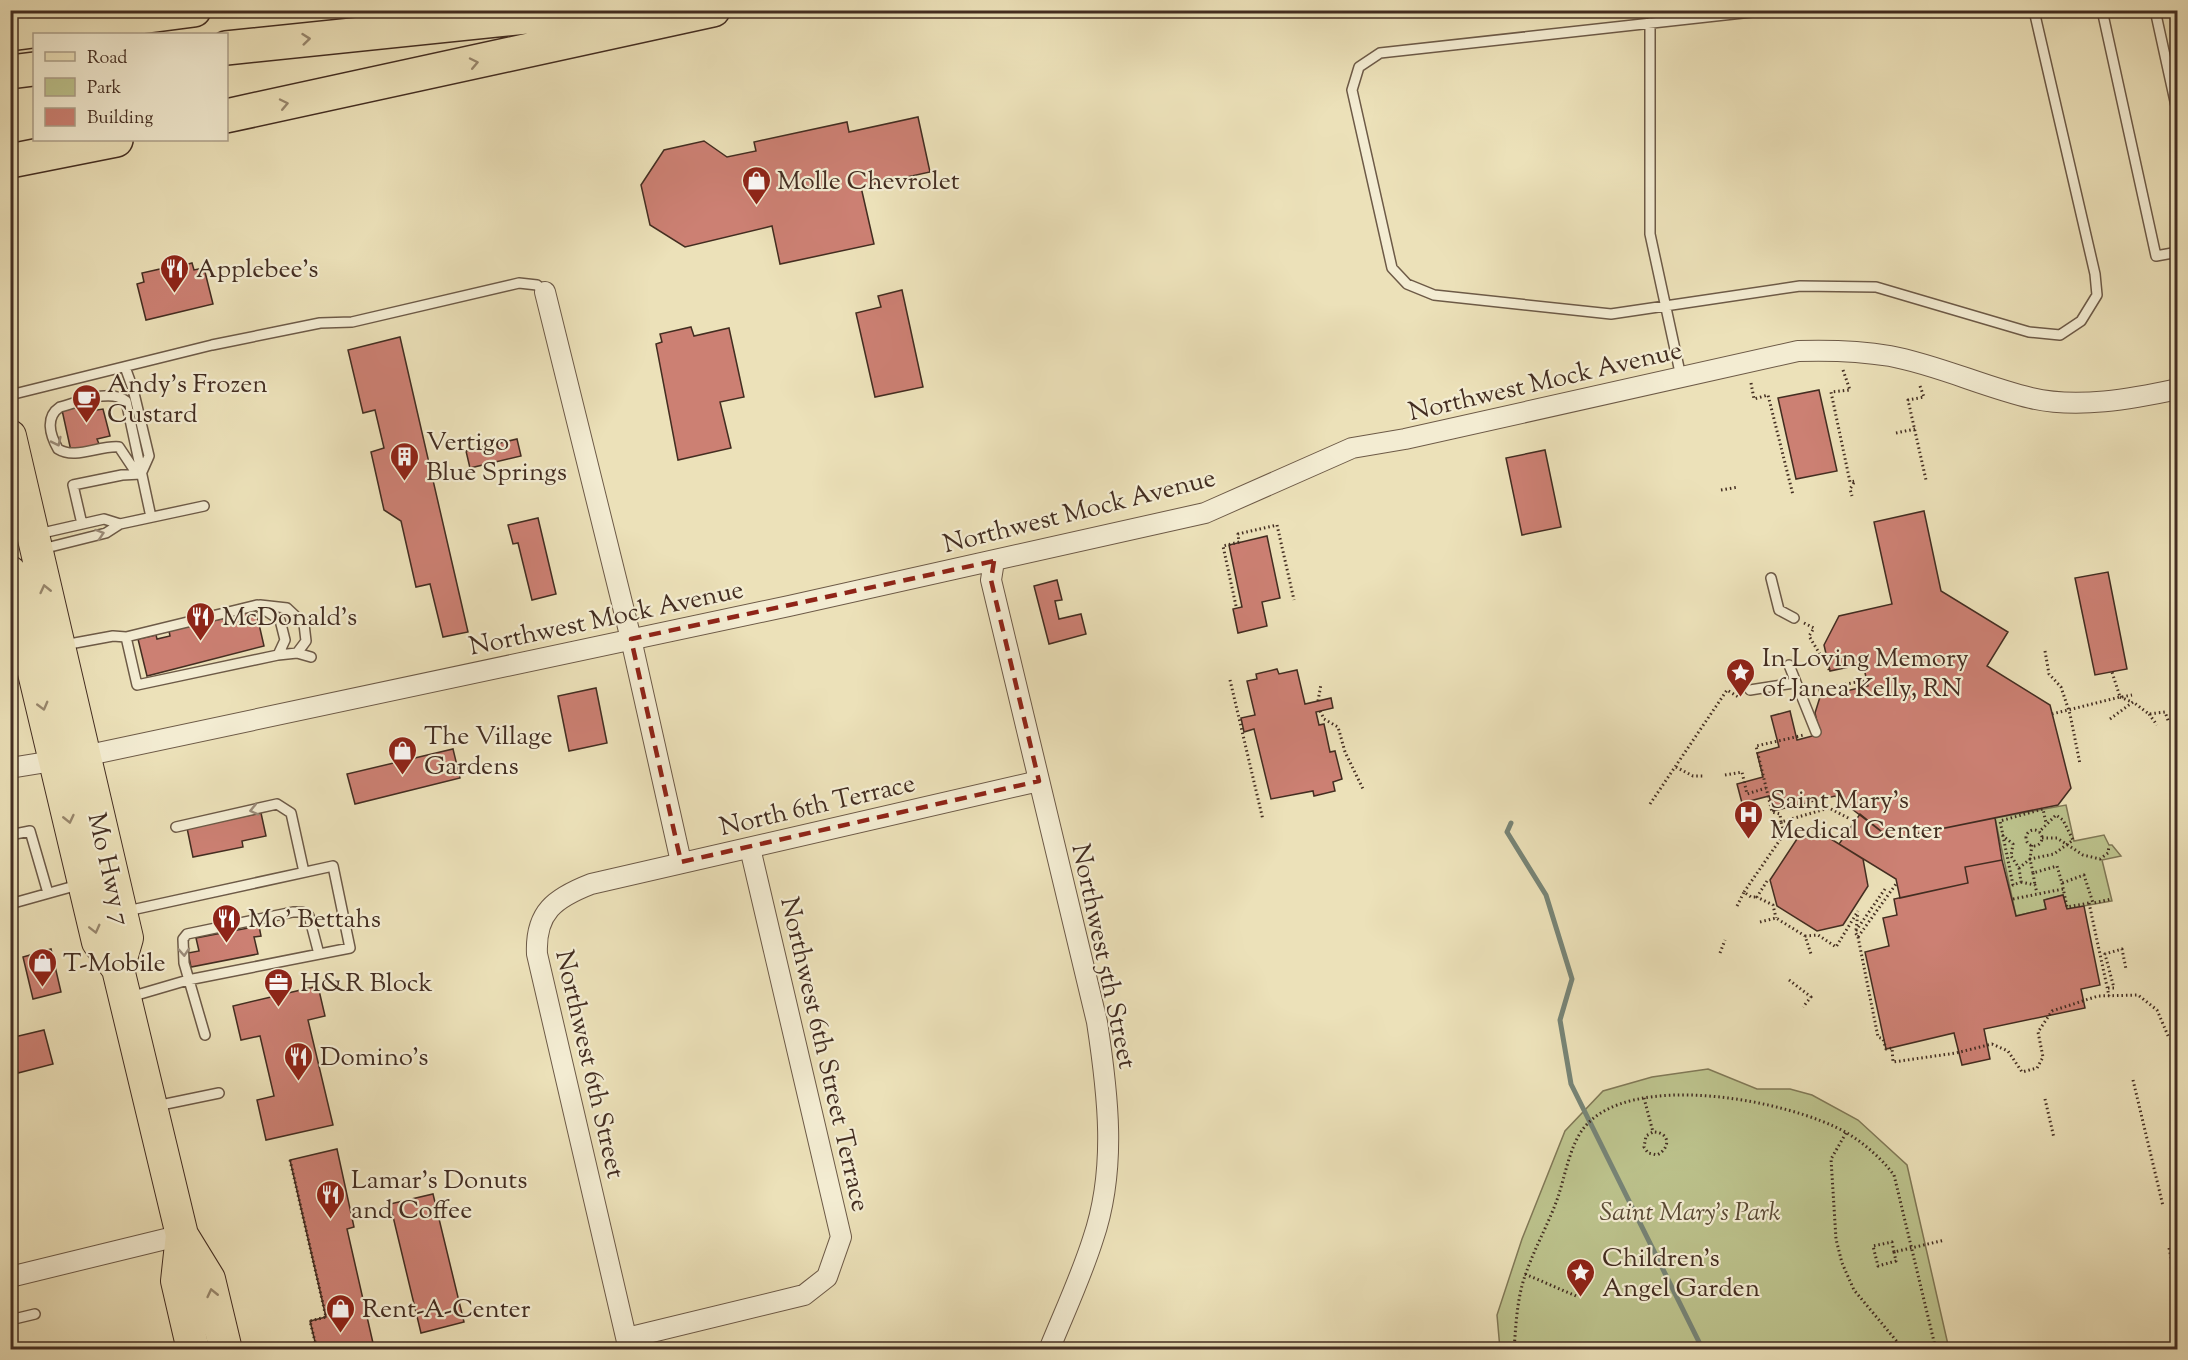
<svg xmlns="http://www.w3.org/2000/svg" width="2188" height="1360" font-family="'Sorts Mill Goudy',serif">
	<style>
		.green { fill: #bcc28c; stroke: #807856; stroke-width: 1.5 }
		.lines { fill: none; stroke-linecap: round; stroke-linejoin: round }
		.stream { stroke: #778476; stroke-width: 5 }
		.building { fill: #cc8073; stroke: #432d21; stroke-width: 1.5 }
		.service-casing { stroke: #6d5a47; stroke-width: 12 }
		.minor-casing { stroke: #6d5a47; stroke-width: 22 }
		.primary-casing { stroke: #432d21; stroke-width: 34 }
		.motorway-casing { stroke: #432d21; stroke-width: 36 }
		.path { stroke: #432d21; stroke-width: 3; stroke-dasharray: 1.5 3; stroke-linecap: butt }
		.service { stroke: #f3ecd2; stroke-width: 9 }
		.minor { stroke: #f3ecd2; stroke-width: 20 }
		.primary { stroke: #ece1b9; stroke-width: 32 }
		.motorway { stroke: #ece1b9; stroke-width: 33 }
		.oneway { stroke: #98876d }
		.oneway2 { stroke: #9b8c7a }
		.marked { fill: none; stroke: #8f2418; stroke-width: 4.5; stroke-dasharray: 12 8; stroke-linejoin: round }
		.labels { text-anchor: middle; stroke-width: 4.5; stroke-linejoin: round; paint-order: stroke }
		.poi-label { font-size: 26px; fill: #432d21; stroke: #f3ecd2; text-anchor: start }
		.street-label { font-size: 26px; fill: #432d21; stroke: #f3ecd2 }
		.park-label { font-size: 26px; font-style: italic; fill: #5b4b36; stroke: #f3ecd2 }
	</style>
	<rect width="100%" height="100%" fill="#ece1b9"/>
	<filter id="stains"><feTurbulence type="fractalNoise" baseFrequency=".00333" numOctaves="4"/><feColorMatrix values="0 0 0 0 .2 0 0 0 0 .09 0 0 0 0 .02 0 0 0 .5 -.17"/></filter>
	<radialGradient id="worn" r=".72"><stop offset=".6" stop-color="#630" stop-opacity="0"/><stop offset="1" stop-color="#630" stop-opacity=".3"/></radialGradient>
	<!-- green -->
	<path class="green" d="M 2066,805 L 2074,841 L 2104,835 L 2109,845 L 2112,845 L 2121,856 L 2102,860 L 2112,901 L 2067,909 L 2063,895 L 2044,900 L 2046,909 L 2016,916 L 1995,818 Z
		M 1708,1069 L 1757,1089 L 1790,1089 L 1812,1095 L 1858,1120 L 1907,1165 L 1949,1349 L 1500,1349 L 1497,1315 L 1522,1239 L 1565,1131 L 1603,1091 L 1652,1077 Z"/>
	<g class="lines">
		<!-- stream -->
		<path class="stream" d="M 1511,823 L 1507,832 L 1546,895 L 1572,979 L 1560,1020 L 1571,1084 L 1703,1350"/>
	</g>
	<!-- building -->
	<path class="building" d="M 918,117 L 930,172 L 861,187 L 874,244 L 780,264 L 772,226 L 685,247 L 650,225 L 641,185 L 664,150 L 704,141 L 727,157 L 756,151 L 754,142 L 847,122 L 849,132 Z
		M 192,263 L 194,270 L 204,268 L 213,304 L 146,320 L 137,284 L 144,282 L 142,273 L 169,267 L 171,276 L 176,275 L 174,268 Z
		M 902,290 L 923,387 L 875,397 L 856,313 L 881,307 L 878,296 Z
		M 691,327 L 694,336 L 729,328 L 744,397 L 720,402 L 731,448 L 678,460 L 656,344 L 662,342 L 660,334 Z
		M 400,337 L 468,632 L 443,637 L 430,584 L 416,587 L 401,521 L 384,510 L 371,452 L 384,448 L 375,410 L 363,413 L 348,350 Z
		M 1819,390 L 1837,471 L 1796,479 L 1778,398 Z
		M 90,404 L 91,411 L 103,409 L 110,436 L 97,439 L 99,444 L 71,451 L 62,410 Z
		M 517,439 L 521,456 L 470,468 L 466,451 Z
		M 1545,450 L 1561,527 L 1522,535 L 1506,458 Z
		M 1924,511 L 1941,591 L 2008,632 L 1987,666 L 2050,705 L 2071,788 L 2058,805 L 1891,839 L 1835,796 L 1773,811 L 1769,796 L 1742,803 L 1737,784 L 1763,777 L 1757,753 L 1779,747 L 1771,716 L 1790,711 L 1797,740 L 1820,734 L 1815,713 L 1820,697 L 1868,686 L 1863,664 L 1830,671 L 1824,645 L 1839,616 L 1892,604 L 1874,522 Z
		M 538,518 L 556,594 L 532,600 L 518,543 L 513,544 L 508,525 Z
		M 1267,536 L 1280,598 L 1262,602 L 1267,626 L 1238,633 L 1233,609 L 1242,607 L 1229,545 Z
		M 2108,572 L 2127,669 L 2095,675 L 2075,578 Z
		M 1057,580 L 1062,600 L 1055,601 L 1059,619 L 1081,614 L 1086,634 L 1049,644 L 1034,586 Z
		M 256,611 L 264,646 L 147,676 L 138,639 L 156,635 L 157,639 L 170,636 L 169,631 Z
		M 1277,669 L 1279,674 L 1297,670 L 1305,704 L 1331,698 L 1333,708 L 1316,712 L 1319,725 L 1324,724 L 1330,752 L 1335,751 L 1342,779 L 1333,782 L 1335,791 L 1314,796 L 1313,791 L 1271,799 L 1254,729 L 1244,732 L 1241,718 L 1255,715 L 1247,681 L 1257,679 L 1256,674 Z
		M 596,688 L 607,743 L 569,751 L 558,696 Z
		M 453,749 L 460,778 L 355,804 L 347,774 Z
		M 261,813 L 266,836 L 242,841 L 243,847 L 193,857 L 187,828 Z
		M 1860,814 L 1891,839 L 1995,818 L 2002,860 L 1965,867 L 1968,883 L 1900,898 L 1896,879 L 1839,844 Z
		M 1823,834 L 1863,859 L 1868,886 L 1843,925 L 1817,931 L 1777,906 L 1770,880 L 1797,839 Z
		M 2002,860 L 2016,916 L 2046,909 L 2044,900 L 2063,895 L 2067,909 L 2084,906 L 2100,985 L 2081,989 L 2085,1008 L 1984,1029 L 1990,1059 L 1962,1065 L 1954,1033 L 1886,1049 L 1865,952 L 1889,946 L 1883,918 L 1897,915 L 1894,899 L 1968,883 L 1965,867 Z
		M 259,926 L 261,936 L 254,937 L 258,954 L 191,967 L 188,953 L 199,951 L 196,938 Z
		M 51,949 L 61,992 L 33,999 L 23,957 Z
		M 318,986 L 325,1016 L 308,1020 L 333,1125 L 266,1140 L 257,1100 L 274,1096 L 260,1036 L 241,1040 L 233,1006 Z
		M 44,1030 L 53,1064 L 18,1073 L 10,1038 Z
		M 337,1149 L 354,1227 L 347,1229 L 373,1343 L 346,1350 L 317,1350 L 310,1321 L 326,1317 L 290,1160 Z
		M 433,1194 L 464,1322 L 421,1333 L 390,1204 Z
		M 14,1329 L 18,1350 L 10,1350 L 10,1330 Z"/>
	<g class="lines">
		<defs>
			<path id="service" d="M 1770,10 L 1380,53 L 1359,67 L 1352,90 L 1392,268 L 1407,284 L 1434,295 L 1611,314 L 1800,286 L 1876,287 L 2029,332 L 2060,335 L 2081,321 L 2097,295 L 2095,274 L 2035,15 L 2031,10
				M 2102,10 L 2156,256 L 2178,252
				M 2155,10 L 2178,115
				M 1650,23 L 1650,234 L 1681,377
				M 125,367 L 133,389 L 149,456 L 141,474
				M 10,395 L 212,345 L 320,323 L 352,322 L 519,283 L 537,285 L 545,292
				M 141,474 L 133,468 L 119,447 C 100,445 75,460 58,449 C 50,435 45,417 60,407 C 79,402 110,388 126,401 L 151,517
				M 82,524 L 73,485 L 122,475 L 141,474
				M 38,534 L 104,519 L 120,524
				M 42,549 L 106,533 L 120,524 L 204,506
				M 1771,578 L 1779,610 L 1794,618
				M 257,605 L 280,620 L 285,640 L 278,655 L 137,685 L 126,637 Z
				M 260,605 L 287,608 L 304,624 L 306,641 L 297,653 L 278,655
				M 64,645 L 113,636 L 126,637
				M 297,653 L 311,657
				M 1789,665 L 1816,732
				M 1750,690 L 1794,683
				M 176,827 L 277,804 L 291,813 L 304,872
				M 10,835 L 30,831 L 48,893
				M 10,904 L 78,885
				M 127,911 L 333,866 L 350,948 L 188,980 L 130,997
				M 205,1035 L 184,963 L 183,939 L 187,934 L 293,912 L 302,912 L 309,916 L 319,954
				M 156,1106 L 219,1093
				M 10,1320 L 35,1314"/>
			<path id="minor" d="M 545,292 L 631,639 L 681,862
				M 994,561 L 991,580 L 1097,1022 C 1108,1094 1117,1169 1093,1239 C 1081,1277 1064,1313 1049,1350
				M 10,768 L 84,756 L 789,606 L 1205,513 L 1352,448 L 1405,439 L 1798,351 C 1829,350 1860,351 1890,356 C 1938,365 1984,387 2031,398 C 2077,409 2132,399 2178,389
				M 10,1277 L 182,1235
				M 627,1338 L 804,1295 L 827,1277 L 841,1237 L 750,848
				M 629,1350 L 537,954 C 535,912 555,898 591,884 L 1039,781"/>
			<path id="primary" d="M 10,436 L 127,938 L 118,969
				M 10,572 L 98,942 L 118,969 L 182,1235 L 209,1279 L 226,1350
				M 182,1235 L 177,1281 L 193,1350"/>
			<path id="motorway" d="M 10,34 L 194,10
				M 226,48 L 594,10
				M 10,72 L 34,69
				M 226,116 L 713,10
				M 10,161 L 116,140"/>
		</defs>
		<!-- service casing -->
		<use href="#service" class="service-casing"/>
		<!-- minor casing -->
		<use href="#minor" class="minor-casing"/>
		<!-- primary casing -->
		<use href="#primary" class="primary-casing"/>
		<!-- motorway casing -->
		<use href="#motorway" class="motorway-casing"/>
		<!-- path -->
		<path class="path" d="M 1843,370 L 1850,390 L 1831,392 L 1850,482 L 1855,481 L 1850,489 L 1852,496
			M 1751,383 L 1754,399 L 1768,395 L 1793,495
			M 1920,386 L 1924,397 L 1908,400 L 1926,480
			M 1896,433 L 1915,429
			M 1721,490 L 1738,487
			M 1236,606 L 1223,546 L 1239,542 L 1238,534 L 1277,525 L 1294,600
			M 1804,623 L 1814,628 L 1809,636 L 1830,671
			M 2045,651 L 2049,674 L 2061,687 L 2070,714 L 2080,764
			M 1230,680 L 1263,820
			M 1814,691 L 1866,680
			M 2120,697 L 2132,702
			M 2122,697 L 2132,695
			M 1318,701 L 1321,684
			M 1320,711 L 1324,719 L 1338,727 L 1345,752 L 1364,791
			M 2052,714 L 2120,697 L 2112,672
			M 2149,714 L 2157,725
			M 2110,719 L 2133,702 L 2149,714 L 2165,712 L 2169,723
			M 1676,767 L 1693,776 L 1704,776
			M 1725,775 L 1742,772 L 1747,794 L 1766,788
			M 1650,804 L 1727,690 L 1740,698
			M 1781,822 L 1780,814 L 1772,812 L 1756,746 L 1804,735
			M2026 838a8 8 0 1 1 16 0a8 8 0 1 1-16 0Z
			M 2002,835 L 2013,844 L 2011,856 L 2019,868 L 2030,859 L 2033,873 L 2057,866 L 2062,883 L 2084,875 L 2093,903 L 2112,899
			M 2042,838 L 2057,838 L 2083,855 L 2100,859 L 2108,853 L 2109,846
			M 2032,845 L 2030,859 L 2054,854 L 2073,840 L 2063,820 L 2056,815 L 2039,832
			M 2019,868 L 2021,882 L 2013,885 L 2000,821 L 2043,809 L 2046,823
			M 2033,873 L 2035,885
			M 1767,881 L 1757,897 L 1773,905 L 1776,918
			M 2021,882 L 2035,885 L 2037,893
			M 2062,883 L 2067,907 L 2089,903
			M 1885,889 L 1855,932 L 1858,937 L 1896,884
			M 1744,892 L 1784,834 L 1781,822 L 1829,808 L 1852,820
			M 2013,899 L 2063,889
			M 2089,903 L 2109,996
			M 1737,906 L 1744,892 L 1751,897 L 1757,897
			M 1760,922 L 1776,918 L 1805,936 L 1811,954
			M 1856,930 L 1858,912
			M 1805,936 L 1818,935 L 1836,947 L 1858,911
			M 1858,937 L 1878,1037 L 1883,1039 L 1886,1049 L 1892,1048 L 1893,1062 L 1956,1053 L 1992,1044 L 2008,1051 L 2022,1072 L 2037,1068 L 2043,1057 L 2038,1032 L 2052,1011 L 2098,996 L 2138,995 L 2157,1010 L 2169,1038 L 2178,1040
			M 1720,953 L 1725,940
			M 1789,980 L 1811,997 L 1803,1007
			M 2108,988 L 2114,988 L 2105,954 L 2122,949 L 2126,969
			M 2176,1074 L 2178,1082
			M 2133,1080 L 2163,1206
			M 1644,1098 L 1653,1132 L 1646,1136 L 1644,1147 L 1648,1153 L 1657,1155 C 1671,1148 1670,1132 1653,1132
			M 2045,1099 L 2054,1138
			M 1846,1133 L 1831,1159 L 1836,1239 L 1842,1263 L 1854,1290 L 1904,1350
			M 290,1160 L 326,1317 L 310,1321 L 317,1350
			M 2169,1248 L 2178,1289
			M 1894,1252 L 1896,1261 L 1878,1266 L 1873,1246 L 1892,1242 L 1894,1252 L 1945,1240
			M 1525,1274 L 1576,1296
			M 1514,1350 C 1516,1324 1517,1297 1526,1273 C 1535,1247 1549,1223 1558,1197 C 1565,1176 1570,1146 1583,1129 C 1628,1069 1790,1100 1847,1133 C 1865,1144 1881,1158 1894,1175 L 1936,1350"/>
		<!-- service -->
		<use href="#service" class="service"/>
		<!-- minor -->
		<use href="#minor" class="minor"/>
		<!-- primary -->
		<use href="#primary" class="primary"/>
		<!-- motorway -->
		<use href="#motorway" class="motorway"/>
	</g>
	<!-- one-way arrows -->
	<defs><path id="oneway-chevron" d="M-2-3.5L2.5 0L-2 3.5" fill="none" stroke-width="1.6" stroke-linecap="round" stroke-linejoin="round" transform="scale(1.5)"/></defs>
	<g class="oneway">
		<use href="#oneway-chevron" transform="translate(306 39) rotate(-6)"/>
		<use href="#oneway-chevron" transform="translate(474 63) rotate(-12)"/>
		<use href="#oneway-chevron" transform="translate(284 104) rotate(-12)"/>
		<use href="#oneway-chevron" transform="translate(45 589) rotate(-103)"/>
		<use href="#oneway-chevron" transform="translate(43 706) rotate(75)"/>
		<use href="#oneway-chevron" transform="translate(69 819) rotate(77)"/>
		<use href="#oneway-chevron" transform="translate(95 929) rotate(76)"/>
		<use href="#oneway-chevron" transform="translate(212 1293) rotate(-103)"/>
	</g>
	<g class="oneway2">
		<use href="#oneway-chevron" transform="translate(57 442) rotate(64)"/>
		<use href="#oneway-chevron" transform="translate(100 534) rotate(-18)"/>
		<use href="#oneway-chevron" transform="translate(254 810) rotate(167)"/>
		<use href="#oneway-chevron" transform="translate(184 952) rotate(86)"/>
	</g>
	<!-- marked area -->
	<path class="marked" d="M 994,561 L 991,580 L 1039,781 L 681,862 L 631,639 Z"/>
	<!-- icons -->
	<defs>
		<symbol id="shop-pin" viewBox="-11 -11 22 30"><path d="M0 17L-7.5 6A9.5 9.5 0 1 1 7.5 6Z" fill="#8f2418" stroke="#f3ecd2"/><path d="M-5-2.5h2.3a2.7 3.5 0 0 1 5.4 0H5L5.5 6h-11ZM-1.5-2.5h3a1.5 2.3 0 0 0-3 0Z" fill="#fff"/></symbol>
		<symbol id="restaurant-pin" viewBox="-11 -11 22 30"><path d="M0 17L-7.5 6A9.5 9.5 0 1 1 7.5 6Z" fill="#8f2418" stroke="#f3ecd2"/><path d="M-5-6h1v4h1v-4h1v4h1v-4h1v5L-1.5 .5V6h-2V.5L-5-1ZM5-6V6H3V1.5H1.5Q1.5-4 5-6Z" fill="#fff"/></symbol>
		<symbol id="cafe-pin" viewBox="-11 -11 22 30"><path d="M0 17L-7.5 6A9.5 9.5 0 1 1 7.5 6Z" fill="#8f2418" stroke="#f3ecd2"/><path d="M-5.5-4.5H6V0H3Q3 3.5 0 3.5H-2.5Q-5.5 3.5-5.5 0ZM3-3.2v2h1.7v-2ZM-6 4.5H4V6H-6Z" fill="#fff"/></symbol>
		<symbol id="building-pin" viewBox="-11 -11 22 30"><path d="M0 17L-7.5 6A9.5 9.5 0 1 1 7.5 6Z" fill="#8f2418" stroke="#f3ecd2"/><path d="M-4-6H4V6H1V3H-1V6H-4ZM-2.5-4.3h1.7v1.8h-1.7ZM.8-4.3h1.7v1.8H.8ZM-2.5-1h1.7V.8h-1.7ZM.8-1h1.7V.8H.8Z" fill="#fff"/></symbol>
		<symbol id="sight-pin" viewBox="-11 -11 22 30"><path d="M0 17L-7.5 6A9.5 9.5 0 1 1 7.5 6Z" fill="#8f2418" stroke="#f3ecd2"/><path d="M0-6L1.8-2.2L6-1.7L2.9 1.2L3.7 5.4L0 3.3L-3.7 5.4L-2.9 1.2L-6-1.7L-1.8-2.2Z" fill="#fff"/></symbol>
		<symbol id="hospital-pin" viewBox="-11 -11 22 30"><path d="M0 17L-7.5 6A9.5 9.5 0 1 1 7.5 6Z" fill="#8f2418" stroke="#f3ecd2"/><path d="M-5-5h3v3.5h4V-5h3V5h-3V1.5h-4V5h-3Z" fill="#fff"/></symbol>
		<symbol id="office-pin" viewBox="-11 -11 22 30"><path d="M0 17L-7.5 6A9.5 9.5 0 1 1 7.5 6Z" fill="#8f2418" stroke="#f3ecd2"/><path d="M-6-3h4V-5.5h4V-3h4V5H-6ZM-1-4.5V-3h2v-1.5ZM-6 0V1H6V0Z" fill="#fff"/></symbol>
	</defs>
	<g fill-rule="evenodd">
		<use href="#shop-pin" x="740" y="164" width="33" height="45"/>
		<use href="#restaurant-pin" x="158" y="252" width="33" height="45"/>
		<use href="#cafe-pin" x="70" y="382" width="33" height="45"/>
		<use href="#building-pin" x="388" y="440" width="33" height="45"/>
		<use href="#restaurant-pin" x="184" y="600" width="33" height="45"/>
		<use href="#sight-pin" x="1724" y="656" width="33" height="45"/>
		<use href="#shop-pin" x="386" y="734" width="33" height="45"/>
		<use href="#hospital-pin" x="1732" y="798" width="33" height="45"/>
		<use href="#restaurant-pin" x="210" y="902" width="33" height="45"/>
		<use href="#shop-pin" x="26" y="946" width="33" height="45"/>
		<use href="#office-pin" x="262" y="966" width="33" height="45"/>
		<use href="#restaurant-pin" x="282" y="1040" width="33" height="45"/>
		<use href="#restaurant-pin" x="314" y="1178" width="33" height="45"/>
		<use href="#sight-pin" x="1564" y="1256" width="33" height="45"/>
		<use href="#shop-pin" x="324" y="1292" width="33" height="45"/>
	</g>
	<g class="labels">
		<!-- poi labels -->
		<g class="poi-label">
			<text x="777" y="189">Molle Chevrolet</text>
			<text x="196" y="277">Applebee's</text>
			<text x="107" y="392">Andy's Frozen<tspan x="107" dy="30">Custard</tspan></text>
			<text x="426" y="450">Vertigo<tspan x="426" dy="30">Blue Springs</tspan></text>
			<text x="222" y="625">McDonald's</text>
			<text x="1762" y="666">In Loving Memory<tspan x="1762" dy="30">of Janea Kelly, RN</tspan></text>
			<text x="424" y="744">The Village<tspan x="424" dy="30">Gardens</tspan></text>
			<text x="1770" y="808">Saint Mary's<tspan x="1770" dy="30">Medical Center</tspan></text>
			<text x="248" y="927">Mo' Bettahs</text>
			<text x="63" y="971">T-Mobile</text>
			<text x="300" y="991">H&amp;R Block</text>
			<text x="320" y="1065">Domino's</text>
			<text x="351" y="1188">Lamar's Donuts<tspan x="351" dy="30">and Coffee</tspan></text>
			<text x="1602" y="1266">Children's<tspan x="1602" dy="30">Angel Garden</tspan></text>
			<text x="362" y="1317">Rent-A-Center</text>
		</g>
		<!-- street labels -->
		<g class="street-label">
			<text transform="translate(1545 380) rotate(-13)" y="9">Northwest Mock Avenue</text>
			<text transform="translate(1079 510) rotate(-14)" y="9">Northwest Mock Avenue</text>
			<text transform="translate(606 617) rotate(-12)" y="9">Northwest Mock Avenue</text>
			<text transform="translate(817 804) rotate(-13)" y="9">North 6th Terrace</text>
			<text transform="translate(110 869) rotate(77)" y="9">Mo Hwy 7</text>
			<text transform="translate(1105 956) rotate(78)" y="9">Northwest 5th Street</text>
			<text transform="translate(826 1054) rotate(77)" y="9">Northwest 6th Street Terrace</text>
			<text transform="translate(591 1064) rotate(77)" y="9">Northwest 6th Street</text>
		</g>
		<!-- park labels -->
		<g class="park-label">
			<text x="1690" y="1220">Saint Mary's Park</text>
		</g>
	</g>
	<!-- margin -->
	<rect width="2188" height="1360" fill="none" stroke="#ece1b9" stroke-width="36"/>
	<rect x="12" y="12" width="2164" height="1336" fill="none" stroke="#432d21" stroke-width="3"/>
	<rect x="18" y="18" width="2152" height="1324" fill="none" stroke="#432d21" stroke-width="1.5"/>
	<!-- legend -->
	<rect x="33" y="33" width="195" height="108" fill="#f3ecd2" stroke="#ada08b" stroke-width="1.5"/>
	<rect x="45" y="52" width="30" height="9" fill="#ece1b9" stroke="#ada08b" stroke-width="1.5"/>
	<text x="87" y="63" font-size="18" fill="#432d21">Road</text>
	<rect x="45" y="78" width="30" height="18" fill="#bcc28c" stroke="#ada08b" stroke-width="1.5"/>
	<text x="87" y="93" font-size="18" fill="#432d21">Park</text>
	<rect x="45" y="108" width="30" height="18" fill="#cc8073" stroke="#ada08b" stroke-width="1.5"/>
	<text x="87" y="123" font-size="18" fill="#432d21">Building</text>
	<rect width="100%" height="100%" filter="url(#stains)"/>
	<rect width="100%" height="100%" fill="url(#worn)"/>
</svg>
